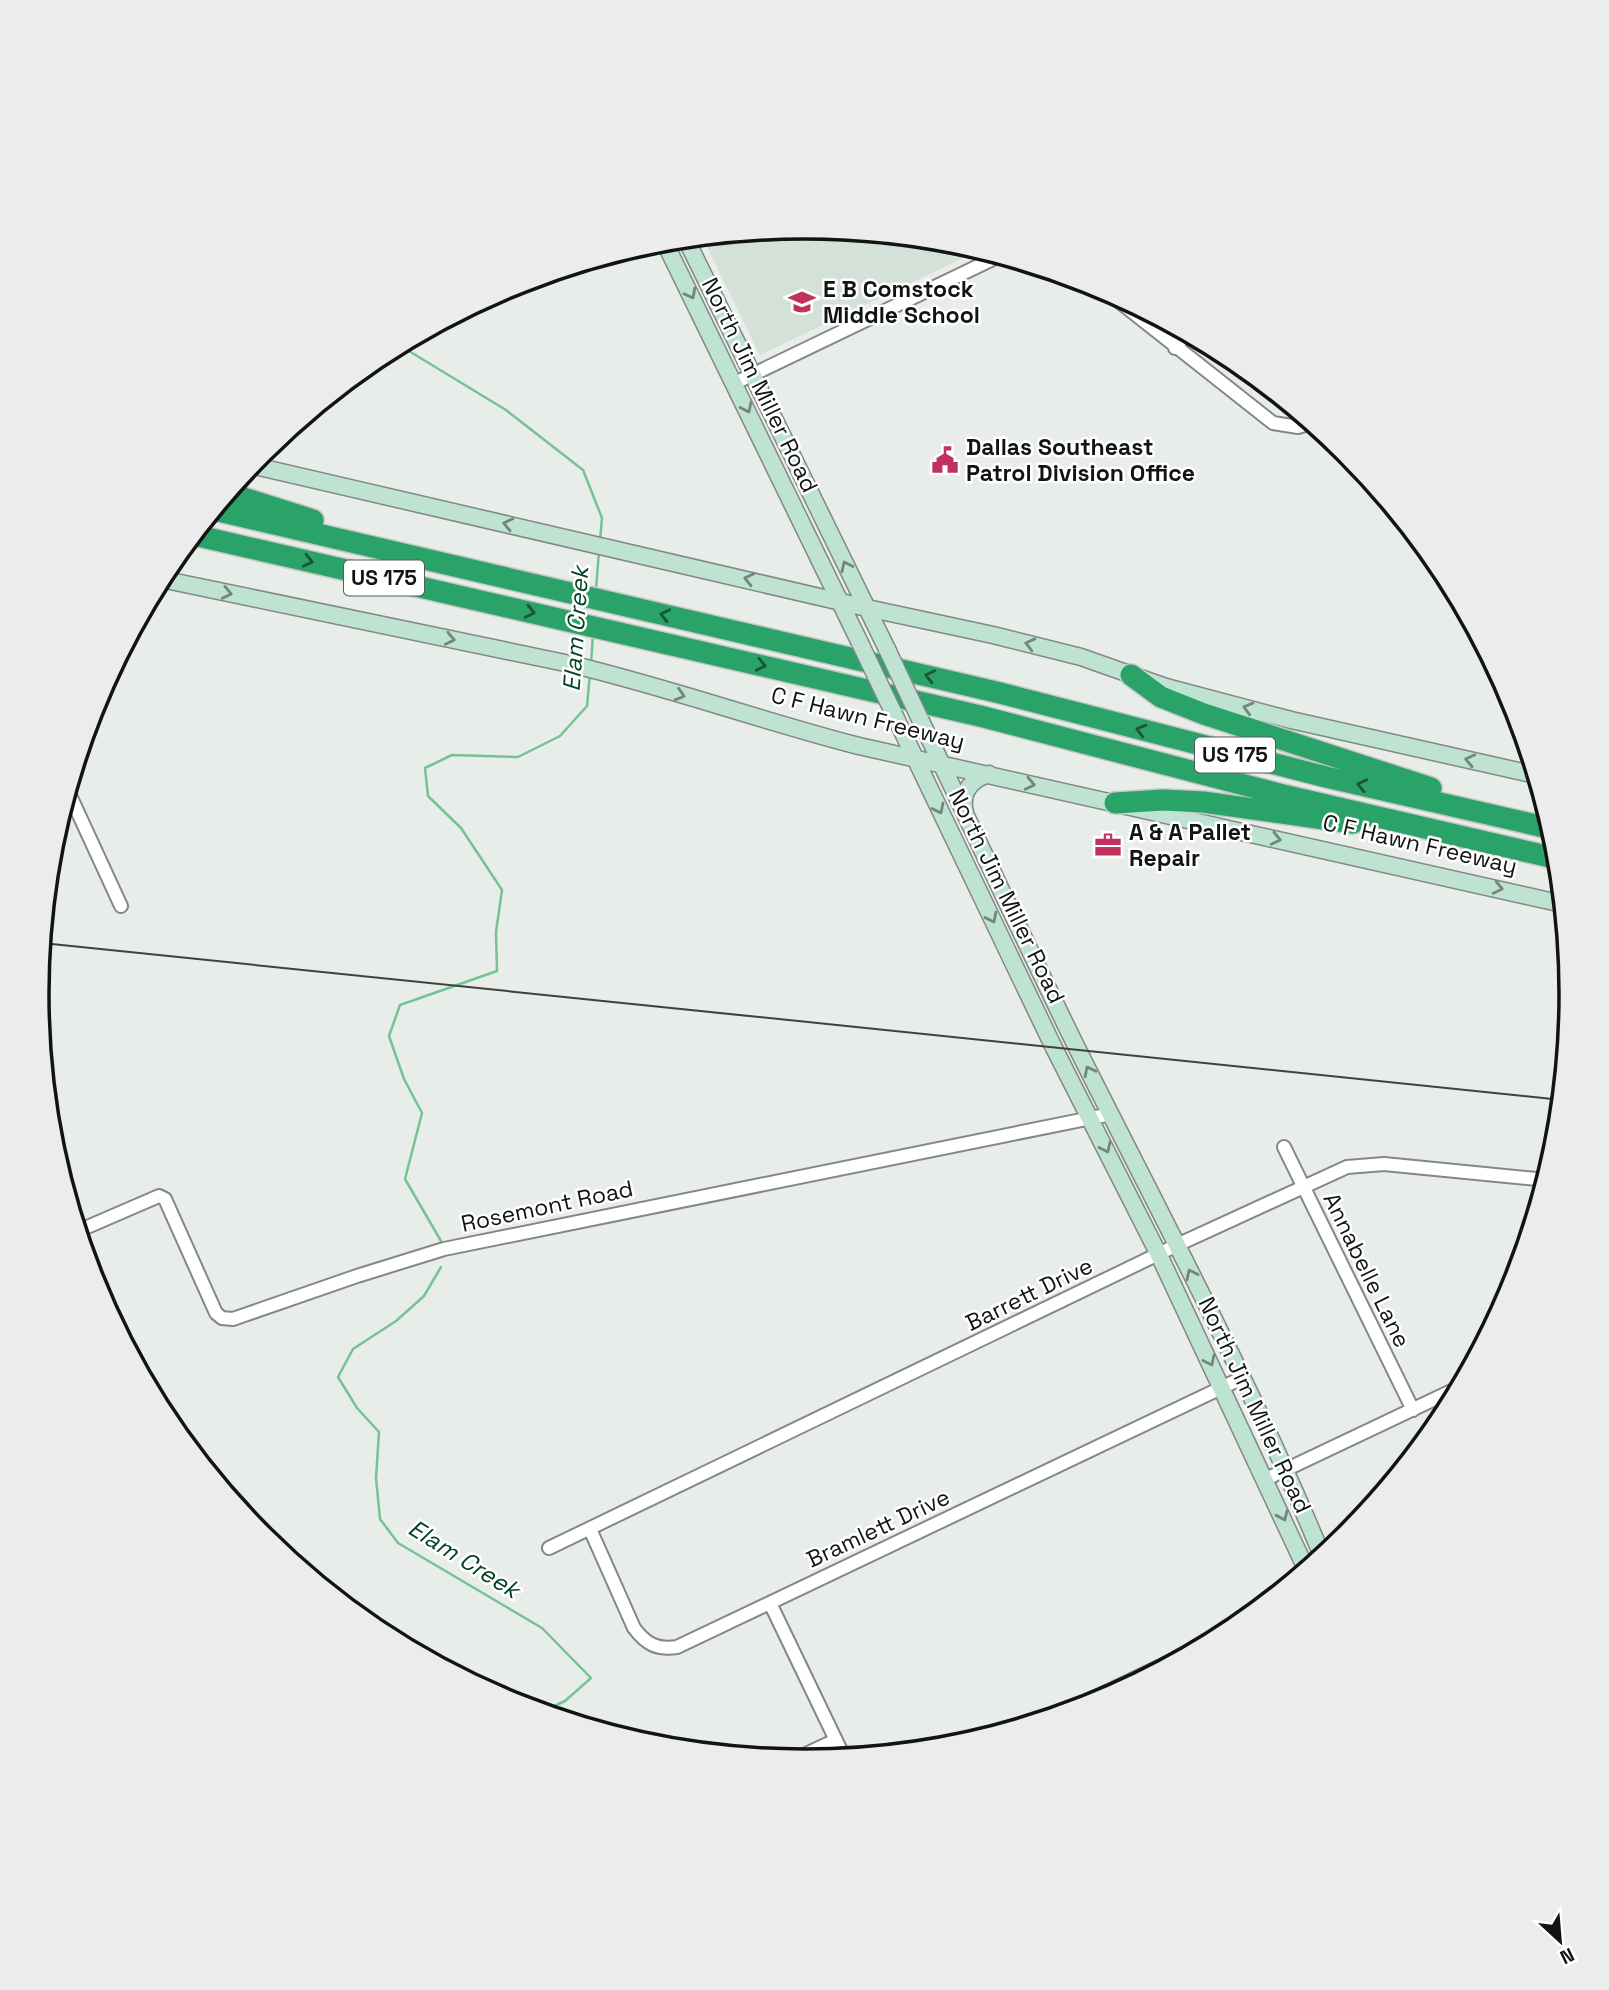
<svg xmlns="http://www.w3.org/2000/svg" width="1609" height="1990" font-family="'Space Grotesk',sans-serif">
	<style>
		.built { fill: #d4e1d9 }
		.lines { fill: none; stroke-linecap: round; stroke-linejoin: round }
		.stream { stroke: #75c394; stroke-width: 2.5 }
		.minor-casing { stroke: #838885; stroke-width: 16 }
		.secondary-casing { stroke: #838885; stroke-width: 19 }
		.motorway-casing { stroke: #c6c7c6; stroke-width: 24 }
		.minor { stroke: #fff; stroke-width: 12 }
		.secondary { stroke: #bfe3d2; stroke-width: 16 }
		.motorway { stroke: #2aa368; stroke-width: 21 }
		.tram { stroke: #3e413f; stroke-width: 2 }
		.secondary-bridge-casing { stroke: #838885; stroke-width: 19; stroke-linecap: butt }
		.secondary-bridge { stroke: #bfe3d2; stroke-width: 16 }
		.oneway { stroke: #71867c }
		.oneway2 { stroke: #1d5439 }
		.labels { text-anchor: middle; stroke-width: 5; stroke-linejoin: round; paint-order: stroke }
		.shield { fill: #fff; stroke: #595a5a; stroke-width: 2 }
		.shield-label { font-size: 21px; font-weight: bold; fill: #121413 }
		.poi-label { font-size: 23px; font-weight: bold; fill: #121413; stroke: #fff; text-anchor: start }
		.street-label { font-size: 23px; fill: #121413; stroke: #fff }
		.water-label { font-size: 24px; font-style: italic; fill: #034426; stroke: #fff }
		.rim { fill: none; stroke: #121413; stroke-width: 3.5 }
	</style>
	<rect width="100%" height="100%" fill="#e8ede9"/>
	<!-- built -->
	<path class="built" d="M 805,227 L 955,242 L 980,250 L 760,355 L 702,237 Z"/>
	<g class="lines">
		<!-- stream -->
		<path class="stream" d="M 399,345 L 506,410 L 583,470 L 602,518 L 600,541
			M 596,590 L 599,551
			M 591,663 L 593,635
			M 441,1241 L 405,1179 L 422,1113 L 404,1079 L 389,1036 L 400,1005 L 497,971 L 496,932 L 502,890 L 461,828 L 428,796 L 425,768 L 452,755 L 518,757 L 560,736 L 587,706 L 590,673
			M 441,1267 L 424,1296 L 396,1321 L 353,1349 L 338,1377 L 357,1408 L 379,1432 L 376,1478 L 380,1519 L 398,1543 L 542,1628 L 591,1678 L 565,1701 L 539,1713"/>
		<defs>
			<path id="minor" d="M 1102,288 L 1273,423 L 1298,427 L 1312,423
				M 1175,348 L 1187,333
				M 735,383 L 999,256
				M 68,791 L 121,906
				M 1284,1147 L 1413,1410
				M 78,1231 L 159,1196 L 165,1199 L 216,1313 L 222,1318 L 233,1319 L 357,1276 L 444,1249 L 1111,1114
				M 1266,1479 L 1462,1386
				M 590,1529 L 634,1628 C 646,1644 657,1650 677,1647 L 1242,1378
				M 549,1548 L 1177,1245 L 1347,1167 L 1384,1164 L 1547,1180
				M 770,1603 L 845,1759
				M 1052,1718 L 1234,1631
				M 791,1761 L 836,1740"/>
			<path id="secondary" d="M 686,239 L 887,649
				M 664,241 L 860,643
				M 251,465 L 867,608 L 993,635 L 1081,657 L 1166,687 L 1291,720 L 1536,775
				M 161,579 L 570,664 C 667,687 762,721 859,746 L 1563,904
				M 893,712 L 1054,1048 L 1159,1255 L 1307,1571
				M 919,717 C 973,829 1024,941 1079,1052 C 1163,1219 1252,1385 1323,1558
				M 965,812 C 960,793 971,779 989,774"/>
			<path id="motorway" d="M 228,493 L 313,520
				M 214,510 L 996,692 L 1326,777 L 1553,829
				M 194,535 L 980,716 L 1283,795 L 1559,859
				M 1131,675 L 1161,697 L 1204,714 L 1431,788
				M 1115,803 L 1163,800 L 1203,802 L 1353,823"/>
		</defs>
		<!-- minor casing -->
		<use href="#minor" class="minor-casing"/>
		<!-- secondary casing -->
		<use href="#secondary" class="secondary-casing"/>
		<!-- motorway casing -->
		<use href="#motorway" class="motorway-casing"/>
		<!-- minor -->
		<use href="#minor" class="minor"/>
		<!-- secondary -->
		<use href="#secondary" class="secondary"/>
		<!-- motorway -->
		<use href="#motorway" class="motorway"/>
		<!-- tram -->
		<path class="tram" d="M 42,943 L 1562,1100"/>
		<defs>
			<path id="secondary-bridge" d="M 860,643 L 893,712
				M 887,649 L 919,717"/>
		</defs>
		<!-- secondary-bridge casing -->
		<use href="#secondary-bridge" class="secondary-bridge-casing"/>
		<!-- secondary-bridge -->
		<use href="#secondary-bridge" class="secondary-bridge"/>
	</g>
	<!-- one-way arrows -->
	<defs><path id="oneway-chevron" d="M-2-3.5L2.5 0L-2 3.5" fill="none" stroke-width="1.6" stroke-linecap="round" stroke-linejoin="round" transform="scale(1.75)"/></defs>
	<g class="oneway">
		<use href="#oneway-chevron" transform="translate(691 294) rotate(63)"/>
		<use href="#oneway-chevron" transform="translate(747 408) rotate(64)"/>
		<use href="#oneway-chevron" transform="translate(508 524) rotate(-167)"/>
		<use href="#oneway-chevron" transform="translate(846 566) rotate(-115)"/>
		<use href="#oneway-chevron" transform="translate(749 579) rotate(-167)"/>
		<use href="#oneway-chevron" transform="translate(227 593) rotate(12)"/>
		<use href="#oneway-chevron" transform="translate(450 639) rotate(12)"/>
		<use href="#oneway-chevron" transform="translate(1030 644) rotate(-166)"/>
		<use href="#oneway-chevron" transform="translate(680 695) rotate(17)"/>
		<use href="#oneway-chevron" transform="translate(1248 708) rotate(-164)"/>
		<use href="#oneway-chevron" transform="translate(1470 760) rotate(-167)"/>
		<use href="#oneway-chevron" transform="translate(1030 784) rotate(13)"/>
		<use href="#oneway-chevron" transform="translate(939 809) rotate(64)"/>
		<use href="#oneway-chevron" transform="translate(1276 839) rotate(13)"/>
		<use href="#oneway-chevron" transform="translate(1498 888) rotate(13)"/>
		<use href="#oneway-chevron" transform="translate(992 918) rotate(64)"/>
		<use href="#oneway-chevron" transform="translate(1089 1071) rotate(-117)"/>
		<use href="#oneway-chevron" transform="translate(1106 1148) rotate(64)"/>
		<use href="#oneway-chevron" transform="translate(1191 1274) rotate(-116)"/>
		<use href="#oneway-chevron" transform="translate(1210 1361) rotate(64)"/>
		<use href="#oneway-chevron" transform="translate(1283 1516) rotate(66)"/>
	</g>
	<g class="oneway2">
		<use href="#oneway-chevron" transform="translate(308 561) rotate(13)"/>
		<use href="#oneway-chevron" transform="translate(530 612) rotate(13)"/>
		<use href="#oneway-chevron" transform="translate(665 615) rotate(-167)"/>
		<use href="#oneway-chevron" transform="translate(761 665) rotate(13)"/>
		<use href="#oneway-chevron" transform="translate(930 676) rotate(-167)"/>
		<use href="#oneway-chevron" transform="translate(1141 730) rotate(-164)"/>
		<use href="#oneway-chevron" transform="translate(1362 785) rotate(-167)"/>
	</g>
	<!-- icons -->
	<defs>
		<symbol id="school-bare" viewBox="-9 -9 18 18"><path d="M0-5L7-2L0 1L-7-2ZM-4 1L0 2.5L4 1V4Q0 6-4 4Z" fill="#c0315e" stroke="#fff" stroke-width="2.5" paint-order="stroke"/></symbol>
		<symbol id="civic-bare" viewBox="-9 -9 18 18"><path d="M-.6-6.5H3V-4.5H.6V-3L4-1V1h2V6H-6V1h2V-1L-.6-3ZM-1.2 2.5V6h2.4V2.5Z" fill="#c0315e" stroke="#fff" stroke-width="2.5" paint-order="stroke"/></symbol>
		<symbol id="office-bare" viewBox="-9 -9 18 18"><path d="M-6-3h4V-5.5h4V-3h4V5H-6ZM-1-4.5V-3h2v-1.5ZM-6 0V1H6V0Z" fill="#c0315e" stroke="#fff" stroke-width="2.5" paint-order="stroke"/></symbol>
	</defs>
	<g fill-rule="evenodd">
		<use href="#school-bare" x="783" y="283" width="38" height="38"/>
		<use href="#civic-bare" x="926" y="441" width="38" height="38"/>
		<use href="#office-bare" x="1089" y="826" width="38" height="38"/>
	</g>
	<g class="labels">
		<!-- shield labels -->
		<g class="shield">
			<rect x="344" y="560.5" width="80" height="35" rx="5"/>
			<rect x="1195" y="737.5" width="80" height="35" rx="5"/>
		</g>
		<g class="shield-label">
			<text x="384" y="585">US 175</text>
			<text x="1235" y="762">US 175</text>
		</g>
		<!-- poi labels -->
		<g class="poi-label">
			<text x="823" y="297">E B Comstock<tspan x="823" dy="26">Middle School</tspan></text>
			<text x="966" y="455">Dallas Southeast<tspan x="966" dy="26">Patrol Division Office</tspan></text>
			<text x="1129" y="840">A &amp; A Pallet<tspan x="1129" dy="26">Repair</tspan></text>
		</g>
		<!-- street labels -->
		<g class="street-label">
			<text transform="translate(760 385) rotate(64)" y="8">North Jim Miller Road</text>
			<text transform="translate(868 718) rotate(14)" y="8">C F Hawn Freeway</text>
			<text transform="translate(1420 844) rotate(13)" y="8">C F Hawn Freeway</text>
			<text transform="translate(1007 896) rotate(64)" y="8">North Jim Miller Road</text>
			<text transform="translate(547 1206) rotate(-12)" y="8">Rosemont Road</text>
			<text transform="translate(1367 1270) rotate(64)" y="8">Annabelle Lane</text>
			<text transform="translate(1029 1294) rotate(-26)" y="8">Barrett Drive</text>
			<text transform="translate(1255 1405) rotate(65)" y="8">North Jim Miller Road</text>
			<text transform="translate(878 1528) rotate(-25)" y="8">Bramlett Drive</text>
		</g>
		<!-- water labels -->
		<g class="water-label">
			<text transform="translate(576 629) rotate(-86)" y="8">Elam Creek</text>
			<text transform="translate(464 1559) rotate(32)" y="8">Elam Creek</text>
		</g>
	</g>
	<!-- crop -->
	<path d="M0 0H1609V1990H0ZM49 994a755 755 0 1 1 1510 0a755 755 0 1 1-1510 0Z" fill="#ececec" fill-rule="evenodd"/>
	<path class="rim" d="M49 994a755 755 0 1 1 1510 0a755 755 0 1 1-1510 0Z"/>
	<!-- north arrow -->
	<g transform="translate(1560 1941) rotate(154)" stroke="#ffffff" stroke-width="5" paint-order="stroke">
	<path d="M0-5L12 26L0 18L-12 26Z" fill="#121413"/>
	<text y="-10" font-size="19" font-weight="bold" text-anchor="middle" fill="#121413">N</text>
	</g>
</svg>
